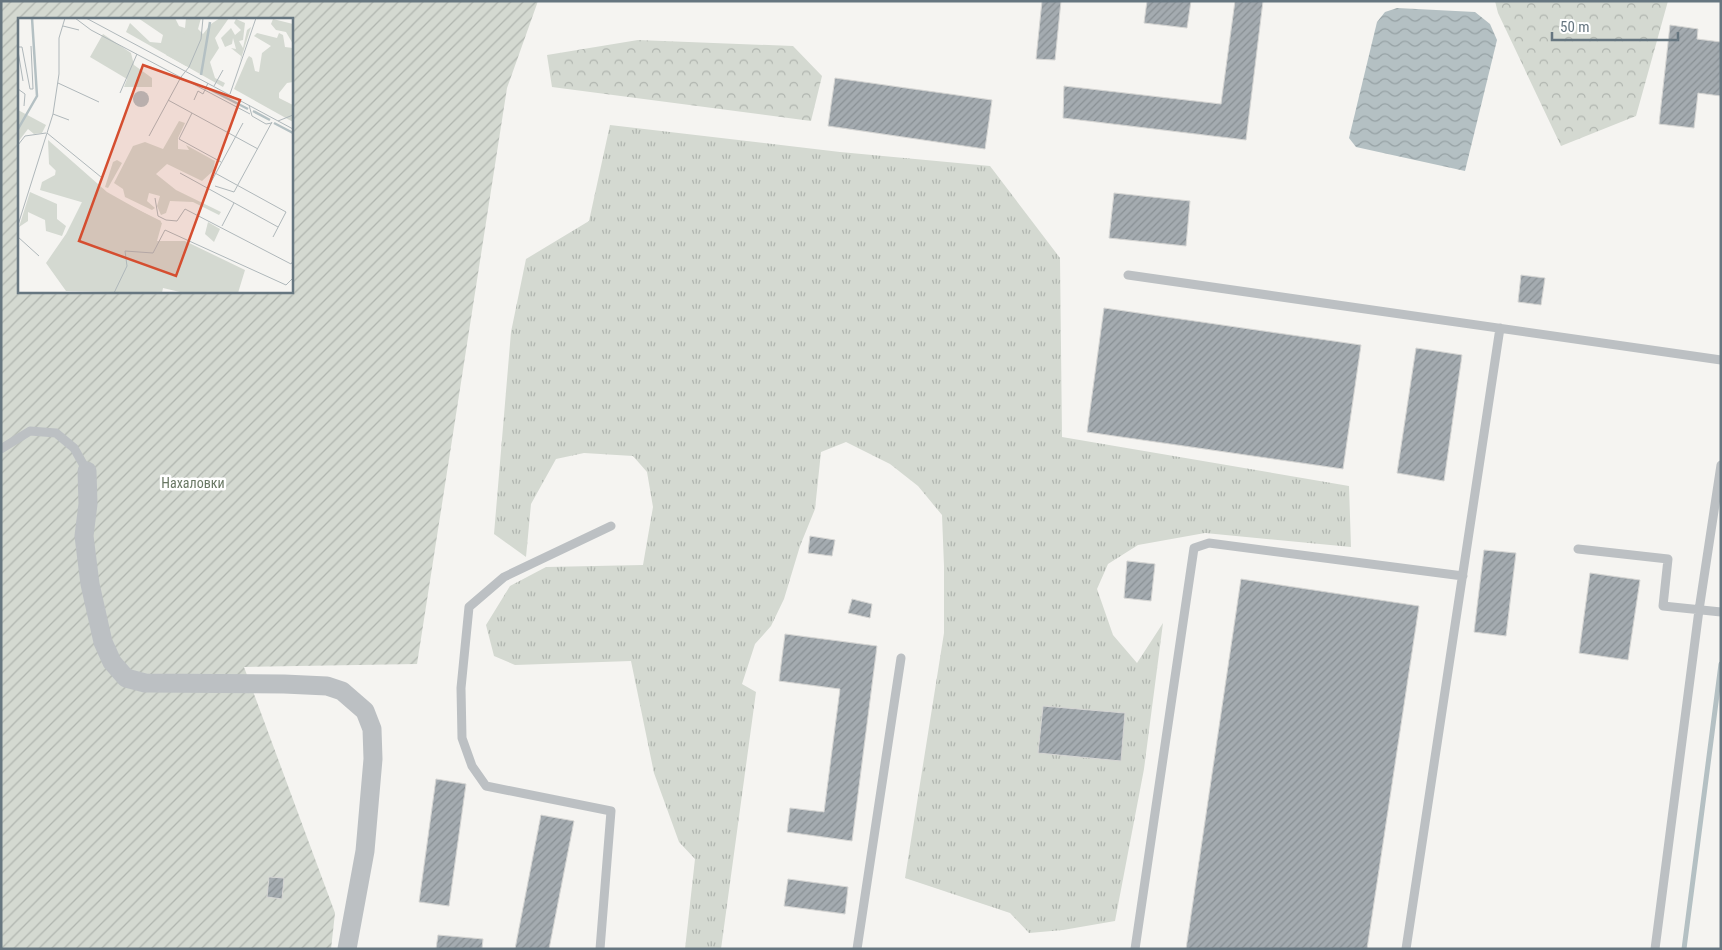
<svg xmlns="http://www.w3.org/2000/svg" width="1722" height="950" font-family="'Roboto Condensed',sans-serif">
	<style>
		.grass { fill: url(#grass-tufts) }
		.forest { fill: url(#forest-crowns) }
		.garden { fill: url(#garden-furrows); fill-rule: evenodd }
		.water { fill: url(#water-waves) }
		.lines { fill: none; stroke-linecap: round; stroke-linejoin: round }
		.stream { stroke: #b4c0c3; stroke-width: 5 }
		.building { fill: url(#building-hatch); stroke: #d6d6d4 }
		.service { stroke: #bcc0c3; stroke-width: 9 }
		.minor { stroke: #bcc0c3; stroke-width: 19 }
		.labels { text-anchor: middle; stroke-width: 5; stroke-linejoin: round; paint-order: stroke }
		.park-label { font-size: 14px; fill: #697864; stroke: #fff }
		.inset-river { fill: none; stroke: #b4c0c3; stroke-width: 2.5 }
		.inset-road { fill: none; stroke: #afb7ba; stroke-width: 1 }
		.view { fill: #d54e30; fill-opacity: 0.15; stroke: #d54e30; stroke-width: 2.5 }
		.inset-edge { fill: none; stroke: #667680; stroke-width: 2.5 }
	</style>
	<defs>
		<pattern id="grass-tufts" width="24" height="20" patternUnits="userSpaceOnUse" patternTransform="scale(1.25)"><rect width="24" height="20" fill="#d4d9d1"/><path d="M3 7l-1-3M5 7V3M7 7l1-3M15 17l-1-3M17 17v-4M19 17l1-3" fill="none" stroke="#b0b5af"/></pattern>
		<pattern id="forest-crowns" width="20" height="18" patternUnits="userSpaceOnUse" patternTransform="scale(1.25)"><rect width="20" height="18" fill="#d4d9d1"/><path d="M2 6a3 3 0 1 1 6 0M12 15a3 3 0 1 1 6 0" fill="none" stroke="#b0b5af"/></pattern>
		<pattern id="garden-furrows" width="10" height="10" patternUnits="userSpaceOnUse" patternTransform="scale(1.25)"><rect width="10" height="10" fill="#d4d9d1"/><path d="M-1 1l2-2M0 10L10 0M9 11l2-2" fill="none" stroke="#b0b5af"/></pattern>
		<pattern id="water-waves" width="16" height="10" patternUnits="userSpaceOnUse" patternTransform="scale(1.25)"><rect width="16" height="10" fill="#b4c0c3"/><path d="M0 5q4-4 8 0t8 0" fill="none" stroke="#96a1a4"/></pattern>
		<pattern id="building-hatch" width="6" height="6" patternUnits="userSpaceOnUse" patternTransform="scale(1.25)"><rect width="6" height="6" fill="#a4abb0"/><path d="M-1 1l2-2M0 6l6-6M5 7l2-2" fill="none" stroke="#899094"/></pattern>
	</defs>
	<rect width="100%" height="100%" fill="#f5f4f1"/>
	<!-- grass -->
	<path class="grass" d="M 610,125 L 840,152 L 990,166 L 1060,258 L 1062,437 L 1349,486 L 1351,547 L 1205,533 L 1138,545 L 1108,564 L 1097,589 L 1113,635 L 1137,663 L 1163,623 L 1144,769 L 1115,921 L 1063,930 L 1029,933 L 1010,913 L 905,878 L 944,633 L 944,566 L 942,515 L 918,486 L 890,464 L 846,442 L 821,452 L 815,509 L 800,546 L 784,599 L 771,626 L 755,644 L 742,684 L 756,692 L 721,949 L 685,949 L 695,859 L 679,842 L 654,773 L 631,661 L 515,665 L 494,656 L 486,625 L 510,586 L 546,567 L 643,565 L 653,507 L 647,472 L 633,456 L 584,453 L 556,459 L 531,504 L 526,557 L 494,534 L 511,332 L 526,259 L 589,221 Z"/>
	<!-- forest -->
	<path class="forest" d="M 1495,1 L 1668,1 L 1636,116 L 1561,146 L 1498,13 Z
		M 638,40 L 793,46 L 822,76 L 811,121 L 552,87 L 547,55 Z"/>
	<!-- garden -->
	<path class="garden" d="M 1,1 L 538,1 L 507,88 L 417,664 L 244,667 L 335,913 L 331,949 L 1,949 ZM 19,19 L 291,19 L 291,291 L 19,291 Z"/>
	<!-- water -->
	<path class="water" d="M 1397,8 L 1475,12 L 1490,24 L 1497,40 L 1465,171 L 1356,147 L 1349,138 L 1377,22 L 1385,12 Z"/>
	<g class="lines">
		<!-- stream -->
		<path class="stream" d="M 1684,949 L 1721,664"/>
	</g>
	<!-- building -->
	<path class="building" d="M 1042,1 L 1061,1 L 1055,60 L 1036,59 Z
		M 1147,1 L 1191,1 L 1187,28 L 1144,23 Z
		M 1235,1 L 1263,1 L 1246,140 L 1063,118 L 1064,86 L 1221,104 Z
		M 1670,25 L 1698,29 L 1697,39 L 1721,42 L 1721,96 L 1698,93 L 1694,128 L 1659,124 Z
		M 835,78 L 992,100 L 985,149 L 828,126 Z
		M 1114,193 L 1190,201 L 1186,246 L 1109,238 Z
		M 1521,275 L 1545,278 L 1541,305 L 1518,302 Z
		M 1104,308 L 1361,345 L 1343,469 L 1087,432 Z
		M 1416,348 L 1462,355 L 1444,481 L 1397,473 Z
		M 810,536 L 835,540 L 832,556 L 808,553 Z
		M 1484,550 L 1516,553 L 1506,636 L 1474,632 Z
		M 1127,561 L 1155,564 L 1151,601 L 1124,598 Z
		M 1590,573 L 1640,580 L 1628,660 L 1579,653 Z
		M 1241,579 L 1419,606 L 1367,949 L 1186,949 Z
		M 852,599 L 872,604 L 870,618 L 848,613 Z
		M 785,634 L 877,646 L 852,841 L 787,832 L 790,808 L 824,812 L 840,689 L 779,681 Z
		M 1043,706 L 1125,713 L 1121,761 L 1038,753 Z
		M 436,779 L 466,784 L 449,906 L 419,902 Z
		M 541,815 L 574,821 L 549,949 L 515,949 Z
		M 269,877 L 284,878 L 282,899 L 267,897 Z
		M 788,879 L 848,887 L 845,914 L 784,906 Z
		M 438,935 L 483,939 L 482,949 L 436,949 Z"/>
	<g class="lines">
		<!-- service -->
		<path class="service" d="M 1128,275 L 1721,360
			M 1,449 L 30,431 L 56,433 L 74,448 L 87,471
			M 1578,549 L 1668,559 L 1663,606 L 1721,612
			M 600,949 L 611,811 L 486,786 L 472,766 L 462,738 L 461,688 L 469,607 L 504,577 L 611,526
			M 857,949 L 901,658
			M 1135,949 L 1194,548 L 1209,543 L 1463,576
			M 1406,949 L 1500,328
			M 1655,949 L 1699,610 L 1721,465"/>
		<!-- minor -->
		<path class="minor" d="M 87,471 L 88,504 L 84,536 L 90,584 L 103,642 L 112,662 L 126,678 L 145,683 L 284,684 L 327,686 L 342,691 L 365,711 L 372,729 L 373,759 L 365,851 L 347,949"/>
	</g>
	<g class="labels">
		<!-- park labels -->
		<g class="park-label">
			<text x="193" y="488">Нахаловки</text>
		</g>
	</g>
	<!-- overview -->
	<g transform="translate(18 18)">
		<rect width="275" height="275" fill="#f5f4f1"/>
		<path d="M 218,1 L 227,5 L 225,22 L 221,23 L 225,30 L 229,12 L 233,9 L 222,44 L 223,38 L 213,30 L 218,31 L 215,20 L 214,26 L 207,29 L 203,20 L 213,10 L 217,17 L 223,12 L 216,5 ZM 255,1 L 275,6 L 275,26 L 268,14 L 258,12 L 253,6 ZM 161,103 L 167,105 L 160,120 L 160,131 L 171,132 L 168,127 L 197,143 L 195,153 L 184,163 L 149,146 L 138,156 L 158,172 L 203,194 L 201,197 L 175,184 L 152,183 L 148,195 L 143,197 L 139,188 L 142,178 L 131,175 L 129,183 L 137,190 L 134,192 L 107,179 L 105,171 L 96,165 L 115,128 L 127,124 L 145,131 ZM 190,204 L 202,211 L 196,224 L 187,216 Z" fill="#d4d9d1"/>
		<path d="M 120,0 L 157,0 L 161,8 L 167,10 L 168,0 L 183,0 L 180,11 L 185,16 L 193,6 L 202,0 L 211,0 L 197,20 L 201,30 L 192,44 L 197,60 L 207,65 L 205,69 L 108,14 L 112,5 L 132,24 L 143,25 L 145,17 ZM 239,15 L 259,20 L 261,15 L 265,17 L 267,29 L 275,30 L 275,64 L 269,65 L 261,75 L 261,80 L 275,87 L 275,104 L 216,71 L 229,41 L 231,38 L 234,40 L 237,53 L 241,54 L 244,35 L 253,28 L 236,18 ZM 85,16 L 113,35 L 116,47 L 134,60 L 134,69 L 106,69 L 109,61 L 72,39 ZM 0,92 L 28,107 L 24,115 L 16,116 L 10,111 L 0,124 ZM 99,142 L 104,145 L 90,170 L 87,169 L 95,144 ZM 38,151 L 143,203 L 142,207 L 22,172 L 24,164 L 37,157 ZM 12,174 L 39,186 L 39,201 L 48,208 L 44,218 L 28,213 L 27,202 L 10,194 L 10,203 L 1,209 Z" fill="#d4d9d1"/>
		<path d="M 163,14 L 180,24 L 168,48 L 148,37 Z" fill="#d4d9d1"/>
		<path d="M 30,122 L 89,174 L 144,205 L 139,223 L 167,223 L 227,252 L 220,275 L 166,275 L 145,270 L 144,275 L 48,273 L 28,245 L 48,216 L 66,180 L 31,146 Z" fill="#d4d9d1"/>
		<path d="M115 81a8 8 0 1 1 16 0a8 8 0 1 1-16 0Z" fill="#b4c0c3"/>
		<path class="inset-river" d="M 183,57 L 192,4M 191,71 L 230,91M 235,93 L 252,102M 256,105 L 275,115M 0,111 L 19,78 L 14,0"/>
		<path class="inset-road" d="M 57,0 L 73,12 L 232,96M 68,0 L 275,111M 45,8 L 61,12M 0,29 L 4,29 L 12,71 L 15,71 L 13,28M 0,33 L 5,63M 40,65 L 81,84M 196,68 L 205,52M 0,71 L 7,76 L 6,88M 102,75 L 119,36M 212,76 L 238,0M 150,82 L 240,131M 176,82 L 180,73 L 185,76 L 190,65M 231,87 L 234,98 L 248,106 L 254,105M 174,95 L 161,121 L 203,144M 35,96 L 51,102M 260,103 L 275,97M 29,115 L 83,159M 131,118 L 163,59 L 171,49 L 183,21 L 185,0M 0,127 L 7,118 L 28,115M 162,155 L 260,209M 197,155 L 268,194 L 255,219M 192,166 L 225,105M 197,168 L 216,174 L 254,104M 137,180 L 140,198 L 148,202 L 159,203 L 167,191 L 273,246 L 275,243M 0,207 L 35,96 L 41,56 L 41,20 L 47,0M 204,208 L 216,185M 0,219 L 21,238M 96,275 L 109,248 L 107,233 L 135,235 L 147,212 L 268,267 L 275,260"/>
		<path class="view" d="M 125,47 L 222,82 L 158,258 L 61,223 Z"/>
		<rect width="275" height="275" class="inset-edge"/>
	</g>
	<!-- border -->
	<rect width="1722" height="950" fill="none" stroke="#667680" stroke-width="5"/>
	<!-- scale -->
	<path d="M1552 32v8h126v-8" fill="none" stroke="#667680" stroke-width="2.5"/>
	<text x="1560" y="32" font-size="15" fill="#667680" stroke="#ffffff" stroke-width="4" paint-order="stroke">50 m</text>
</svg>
